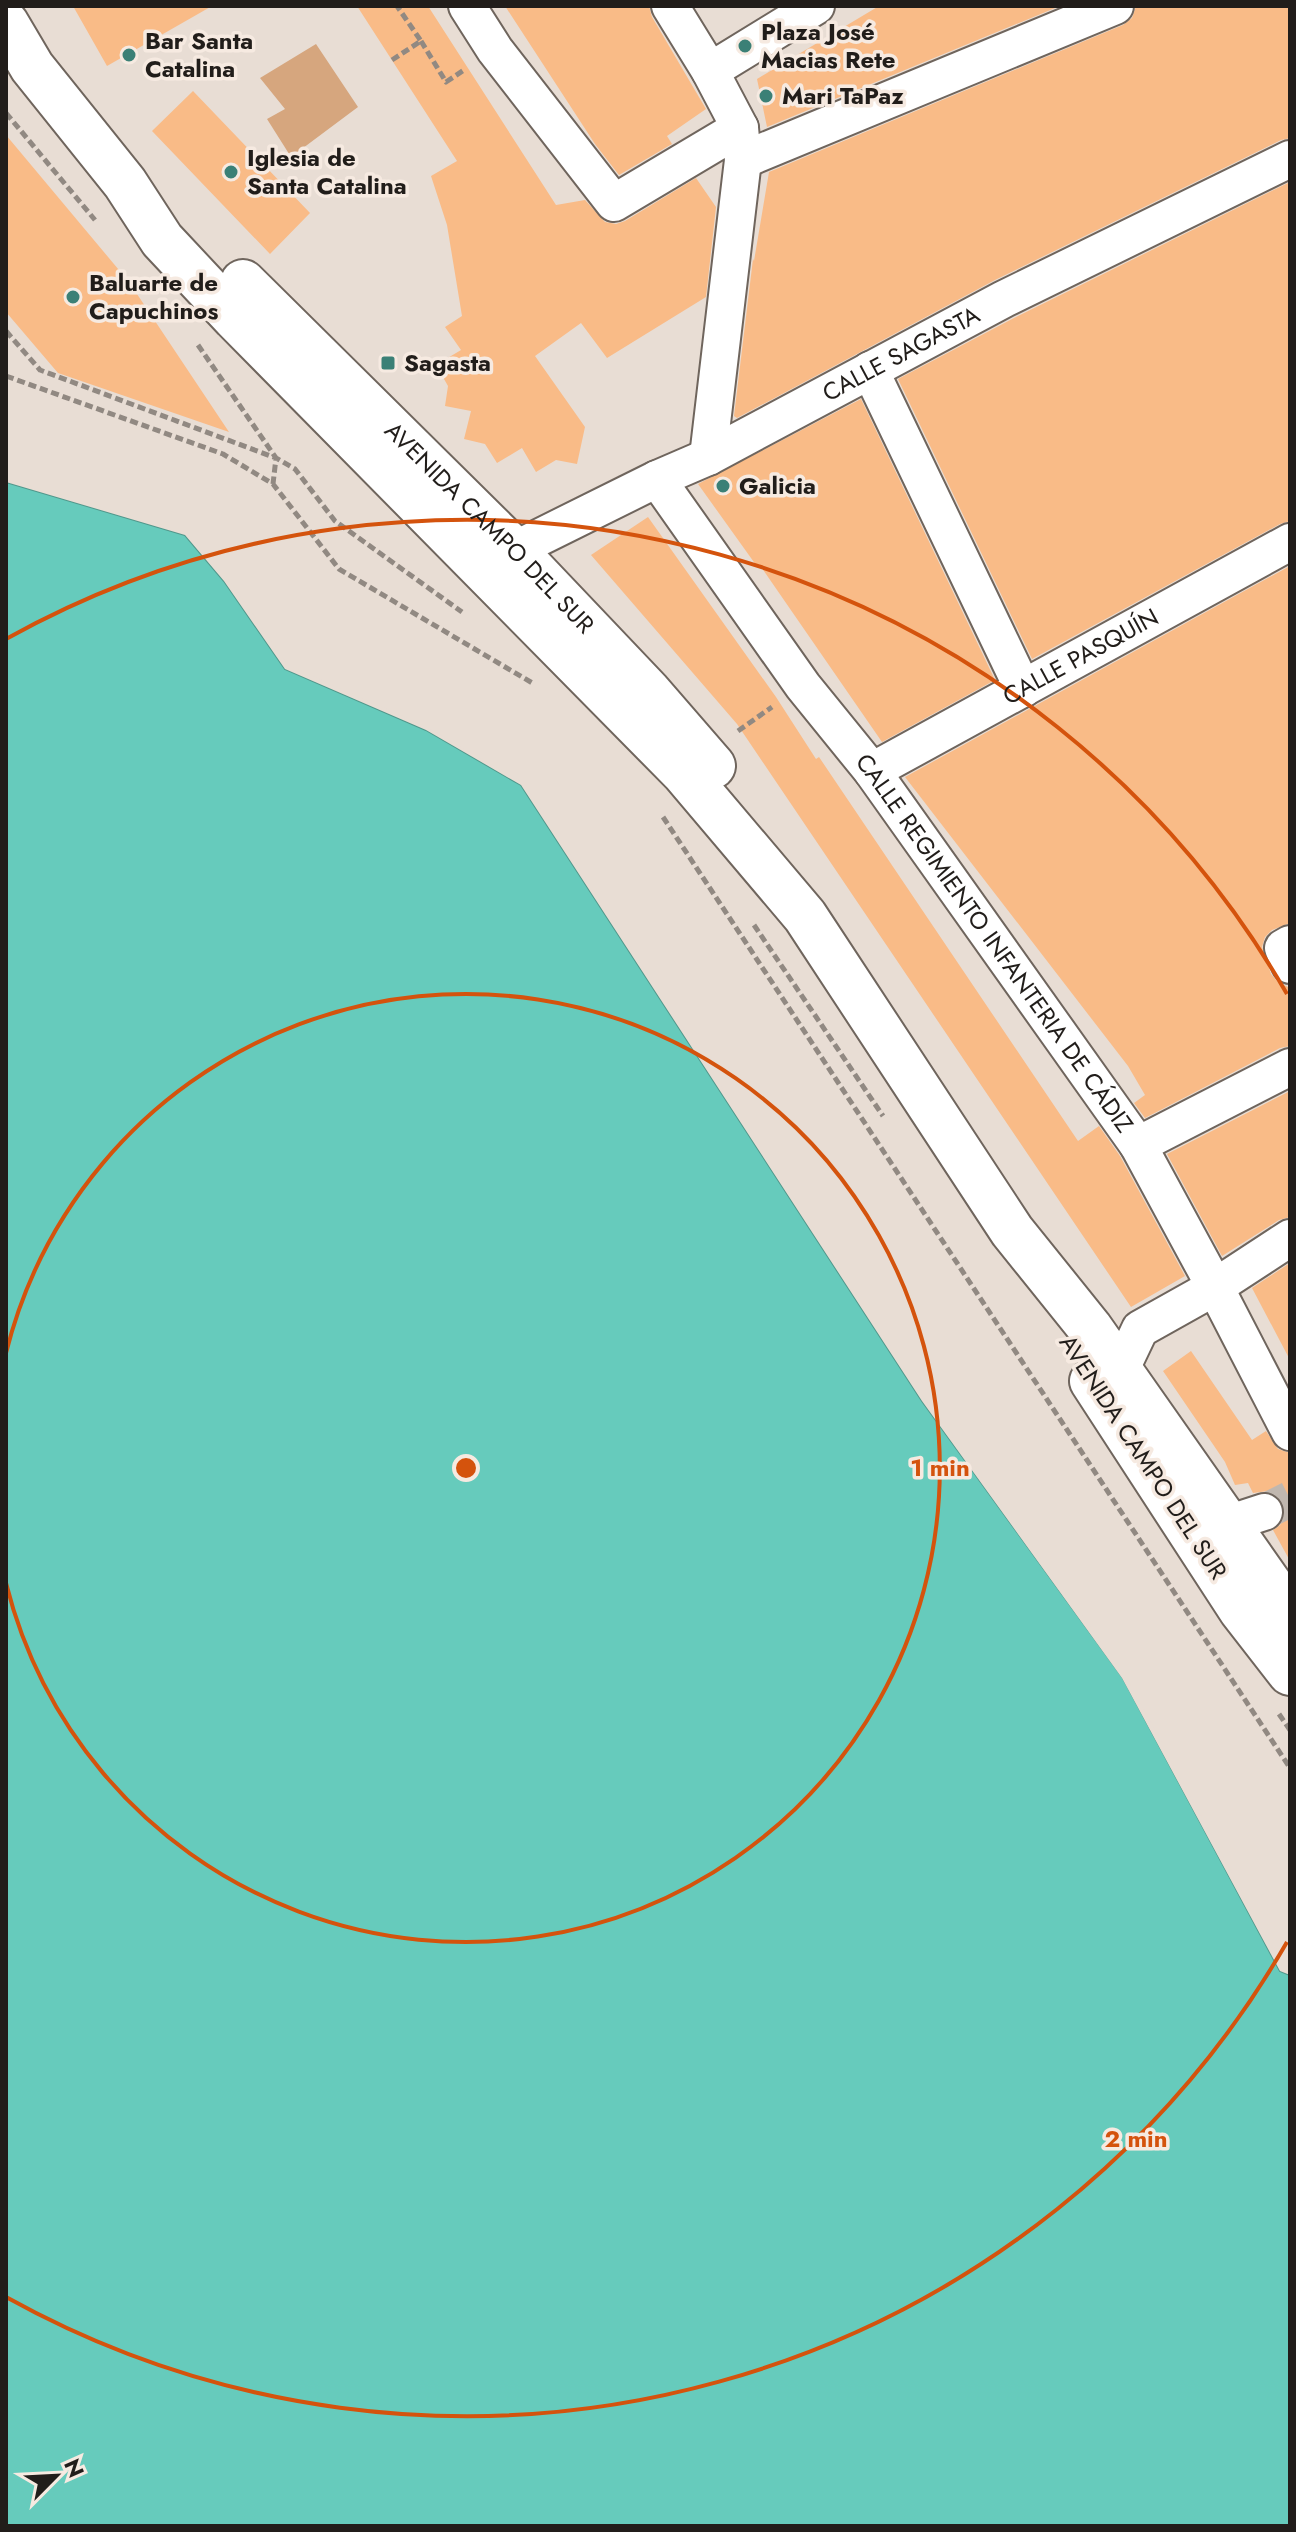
<svg xmlns="http://www.w3.org/2000/svg" width="1296" height="2532" font-family="Jost,sans-serif">
	<style>
		.green { fill: #d6a67e }
		.water { fill: #66cbbc; stroke: #51978b; stroke-width: 2 }
		.pier { fill: #e8ddd4 }
		.building { fill: #f9bb87 }
		.lines { fill: none; stroke-linecap: round; stroke-linejoin: round }
		.street-tunnel { stroke: #c0b7af; stroke-width: 36; stroke-dasharray: 36 18; stroke-linecap: butt }
		.street-casing { stroke: #6f655d; stroke-width: 40 }
		.secondary-casing { stroke: #6f655d; stroke-width: 48 }
		.path { stroke: #918982; stroke-width: 5; stroke-dasharray: 8 4; stroke-linecap: butt }
		.street { stroke: #fff; stroke-width: 36 }
		.secondary { stroke: #fff; stroke-width: 44 }
		.ring { fill: none; stroke: #d4530d; stroke-width: 4 }
		.poi-dot { fill: #3b8076; stroke: #f6eae1; stroke-width: 3 }
		.labels { text-anchor: middle; stroke-width: 7; stroke-linejoin: round; paint-order: stroke }
		.poi-label { font-size: 24px; font-weight: bold; fill: #211d1a; stroke: #f6eae1; text-anchor: start }
		.street-label { font-size: 24px; fill: #211d1a; stroke: #f6eae1 }
		.centre { fill: #d4530d; stroke: #f6eae1; stroke-width: 4 }
		.ring-label { font-size: 24px; text-anchor: middle; font-weight: bold; fill: #d4530d; stroke: #f6eae1; stroke-width: 7; stroke-linejoin: round; paint-order: stroke }
	</style>
	<rect width="100%" height="100%" fill="#e8ddd4"/>
	<!-- green -->
	<path class="green" d="M 316,44 L 358,107 L 291,157 L 267,119 L 285,109 L 260,78 Z"/>
	<!-- water -->
	<path class="water" d="M 6,482 L 185,535 L 224,581 L 285,669 L 426,730 L 521,785 L 922,1401 L 1123,1678 L 1280,1971 L 1290,1975 L 1290,2526 L 6,2526 Z"/>
	<!-- pier -->
	<path class="pier" d="M 7,478 L 187,532 L 228,578 L 288,665 L 427,727 L 524,783 L 925,1399 L 1126,1676 L 1283,1968 L 1290,1971 L 1290,1975 L 1280,1971 L 1122,1678 L 922,1401 L 521,785 L 426,730 L 285,669 L 224,581 L 185,535 L 6,482 Z"/>
	<!-- building -->
	<path class="building" d="M 73,6 L 212,6 L 107,66 Z
		M 357,6 L 428,6 L 556,205 L 585,200 L 605,222 L 616,224 L 625,221 L 696,178 L 716,207 L 706,297 L 607,358 L 581,323 L 535,356 L 585,427 L 577,464 L 556,460 L 536,472 L 522,448 L 497,463 L 485,444 L 464,439 L 471,411 L 445,406 L 448,386 L 436,365 L 461,350 L 445,327 L 462,316 L 447,225 L 431,176 L 457,161 Z
		M 505,6 L 649,6 L 652,17 L 706,109 L 667,136 L 672,144 L 619,175 L 595,144 Z
		M 879,6 L 1060,6 L 767,127 L 757,79 Z
		M 1136,6 L 1290,6 L 1290,138 L 1281,140 L 995,280 L 737,418 L 734,416 L 753,259 L 754,261 L 769,172 L 1123,25 L 1132,18 Z
		M 193,91 L 310,213 L 270,254 L 152,131 Z
		M 6,135 L 129,282 L 229,432 L 58,373 L 6,312 Z
		M 1290,182 L 1290,521 L 1280,524 L 1032,659 L 898,379 L 1014,318 Z
		M 861,399 L 995,680 L 882,742 L 759,564 L 756,565 L 698,484 Z
		M 648,517 L 776,697 L 816,759 L 819,757 L 1078,1141 L 1099,1126 L 1120,1156 L 1185,1276 L 1131,1307 L 737,724 L 591,555 Z
		M 1290,566 L 1290,923 L 1272,930 L 1265,937 L 1262,947 L 1271,974 L 1278,982 L 1290,988 L 1290,1046 L 1280,1048 L 1145,1118 L 1134,1103 L 1145,1095 L 1128,1066 L 905,777 Z
		M 1290,1091 L 1290,1217 L 1279,1220 L 1222,1256 L 1167,1154 Z
		M 1290,1263 L 1290,1360 L 1252,1288 Z
		M 1191,1351 L 1252,1440 L 1266,1431 L 1278,1449 L 1290,1453 L 1290,1561 L 1273,1530 L 1280,1525 L 1285,1516 L 1284,1505 L 1279,1497 L 1268,1491 L 1253,1493 L 1248,1483 L 1235,1485 L 1225,1462 L 1163,1371 Z"/>
	<g class="lines">
		<!-- street-tunnel -->
		<path class="street-tunnel" d="M 1264,1512 L 1290,1499"/>
		<defs>
			<g id="street">
				<path d="M 467,6 L 495,50 L 614,203 L 740,128"/>
				<path d="M 670,6 L 710,71 L 740,128 L 743,160 L 708,457"/>
				<path d="M 710,71 L 816,6"/>
				<path d="M 743,160 L 1115,6"/>
				<path d="M 870,370 L 1023,689"/>
				<path id="s1" d="M 657,479 L 803,686 L 872,771 L 1138,1145 L 1215,1287 L 1290,1432"/>
				<path id="s2" d="M 488,550 L 514,550 L 657,479 L 708,457 L 1004,299 L 1290,159"/>
				<path id="s3" d="M 872,771 L 1290,542"/>
				<path d="M 1290,944 L 1283,948 L 1290,965"/>
				<path d="M 1138,1145 L 1290,1067"/>
				<path d="M 1117,1395 L 1120,1371 L 1140,1329 L 1215,1287 L 1290,1238"/>
				<path d="M 1204,1519 L 1227,1524 L 1264,1512"/>
			</g>
			<g id="secondary">
				<path d="M 6,23 L 32,67 L 125,183 L 162,240 L 235,318 L 684,773 L 805,916 L 1012,1231 L 1090,1328 L 1290,1613"/>
				<path id="s4" d="M 243,282 L 514,550 L 648,691 L 713,766"/>
				<path d="M 1092,1381 L 1241,1610 L 1290,1673"/>
			</g>
		</defs>
		<!-- street casing -->
		<use href="#street" class="street-casing"/>
		<!-- secondary casing -->
		<use href="#secondary" class="secondary-casing"/>
		<!-- path -->
		<path class="path" d="M 421,41 L 446,82 L 464,70
			M 392,60 L 421,41 L 397,6
			M 6,113 L 95,220
			M 6,331 L 40,370 L 276,458 L 295,469 L 335,521 L 462,612
			M 198,345 L 276,458 L 273,484
			M 6,376 L 223,454 L 273,484 L 339,569 L 534,684
			M 738,731 L 772,707
			M 663,817 L 1290,1768
			M 754,925 L 883,1116
			M 1279,1714 L 1290,1730"/>
		<!-- street -->
		<use href="#street" class="street"/>
		<!-- secondary -->
		<use href="#secondary" class="secondary"/>
	</g>
	<!-- distance rings -->
	<g class="ring">
		<path d="M6 1353A474 474 0 1 1 6 1583"/>
		<path d="M1287 1942A948 948 0 0 1 6 2297M6 639A948 948 0 0 1 1287 994"/>
	</g>
	<!-- markers -->
	<g class="poi-dot">
		<circle cx="745" cy="46" r="8"/>
		<circle cx="129" cy="55" r="8"/>
		<circle cx="766" cy="96" r="8"/>
		<circle cx="231" cy="172" r="8"/>
		<circle cx="73" cy="297" r="8"/>
		<rect x="380" y="355" width="16" height="16" rx="4"/>
		<circle cx="723" cy="486" r="8"/>
	</g>
	<g class="labels">
		<!-- poi labels -->
		<g class="poi-label">
			<text x="761" y="40">Plaza José<tspan x="761" dy="28">Macias Rete</tspan></text>
			<text x="145" y="49">Bar Santa<tspan x="145" dy="28">Catalina</tspan></text>
			<text x="782" y="104">Mari TaPaz</text>
			<text x="247" y="166">Iglesia de<tspan x="247" dy="28">Santa Catalina</tspan></text>
			<text x="89" y="291">Baluarte de<tspan x="89" dy="28">Capuchinos</tspan></text>
			<text x="404" y="371">Sagasta</text>
			<text x="739" y="494">Galicia</text>
		</g>
		<!-- street labels -->
		<g class="street-label">
			<text dy="8" stroke="none"><textPath href="#s2" startOffset="460">CALLE SAGASTA</textPath></text>
			<text dy="8" stroke="none"><textPath href="#s4" startOffset="348">AVENIDA CAMPO DEL SUR</textPath></text>
			<text dy="8" stroke="none"><textPath href="#s3" startOffset="238">CALLE PASQUÍN</textPath></text>
			<text dy="8" stroke="none"><textPath href="#s1" startOffset="574">CALLE REGIMIENTO INFANTERIA DE CÁDIZ</textPath></text>
			<text transform="translate(1143 1457) rotate(57)" y="8">AVENIDA CAMPO DEL SUR</text>
		</g>
	</g>
	<circle cx="466" cy="1468" r="12" class="centre"/>
	<g class="ring-label">
		<text x="940" y="1476">1 min</text>
		<text x="1136" y="2147">2 min</text>
	</g>
	<!-- border -->
	<rect width="1296" height="2532" fill="none" stroke="#211d1a" stroke-width="16"/>
	<!-- north arrow -->
	<g transform="translate(56 2476) rotate(66)" stroke="#f6eae1" stroke-width="6" paint-order="stroke">
	<path d="M0-6L14 30L0 20L-14 30Z" fill="#211d1a"/>
	<text y="-12" font-size="22" font-weight="bold" text-anchor="middle" fill="#211d1a">N</text>
	</g>
</svg>
